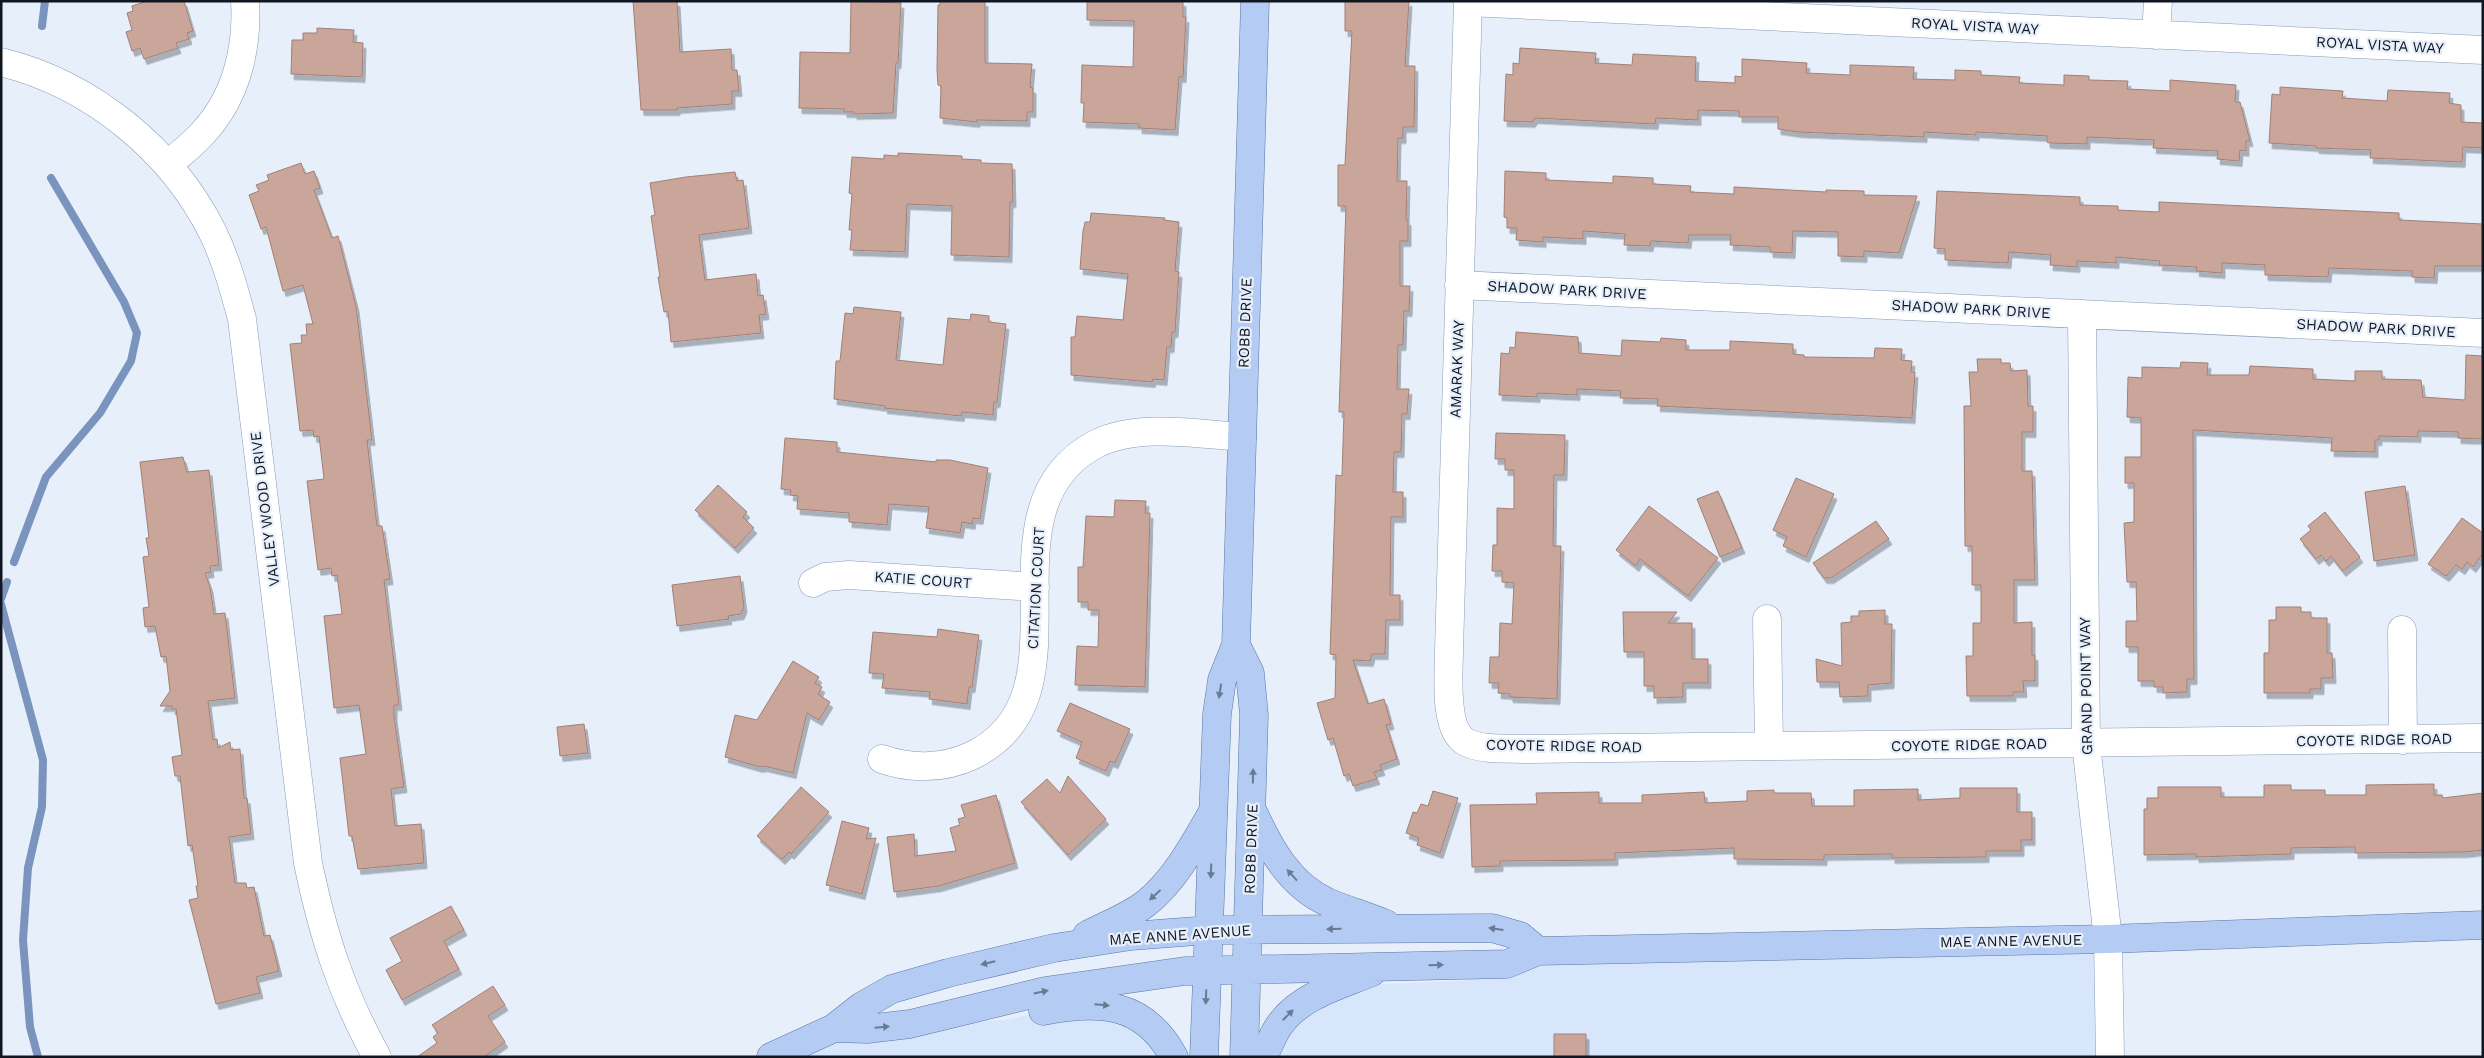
<svg xmlns="http://www.w3.org/2000/svg" width="2484" height="1058" font-family="'Work Sans',sans-serif">
	<style>
		.built { fill: #d8e6fc }
		.lines { fill: none; stroke-linecap: round; stroke-linejoin: round }
		.stream { stroke: #7b94be; stroke-width: 8 }
		.building { fill: #caa69a; stroke: #a27f75; filter: url(#shadow) }
		.minor-casing { stroke: #899ab7; stroke-width: 29 }
		.major-casing { stroke: #5a76a4; stroke-width: 29 }
		.minor { stroke: #fff; stroke-width: 28 }
		.major { stroke: #b4cbf3; stroke-width: 28 }
		.oneway { fill: #6b7a94 }
		.labels { text-anchor: middle; stroke-width: 4.5; stroke-linejoin: round; paint-order: stroke }
		.street-label { font-size: 15px; fill: #111721; stroke: #e7effb }
	</style>
	<defs>
		<filter id="shadow"><feDropShadow dx="3" dy="5.5" stdDeviation="0" flood-color="#0004"/></filter>
	</defs>
	<rect width="100%" height="100%" fill="#e7effb"/>
	<!-- built -->
	<path class="built" d="M 2107,942 L 2109,1057 L 1267,1057 L 1277,1033 L 1357,985 L 1464,981 L 1526,961 Z
		M 1097,1005 L 1174,1057 L 771,1057 L 794,1045 L 966,1022 L 1005,1020 L 1067,1006 Z"/>
	<g class="lines">
		<!-- stream -->
		<path class="stream" d="M 42,26 L 45,1
			M 14,562 L 46,477 L 100,413 L 131,361 L 137,333 L 124,302 L 51,178
			M 1,599 L 7,582
			M 1,604 L 43,760 L 42,807 L 28,868 L 23,940 L 30,1027 L 38,1057"/>
	</g>
	<!-- building -->
	<path class="building" d="M 147,1 L 184,1 L 193,31 L 187,33 L 189,39 L 176,43 L 178,48 L 144,59 L 140,48 L 132,51 L 126,32 L 132,30 L 127,13 L 133,11 L 132,6 Z
		M 633,1 L 677,1 L 680,52 L 731,49 L 732,70 L 737,70 L 739,91 L 732,91 L 732,104 L 677,108 L 677,110 L 641,110 Z
		M 851,1 L 901,3 L 898,63 L 896,63 L 893,113 L 854,114 L 854,112 L 844,112 L 844,109 L 799,108 L 800,52 L 850,53 Z
		M 940,1 L 985,1 L 985,63 L 1032,64 L 1030,87 L 1033,88 L 1033,112 L 1027,112 L 1027,121 L 977,120 L 977,122 L 940,118 L 941,86 L 938,85 L 937,70 L 938,5 L 940,5 Z
		M 1087,1 L 1183,1 L 1183,17 L 1186,17 L 1183,77 L 1179,77 L 1175,130 L 1139,128 L 1139,124 L 1083,122 L 1084,103 L 1081,103 L 1082,65 L 1133,67 L 1134,21 L 1087,20 Z
		M 1345,1 L 1409,1 L 1405,66 L 1415,66 L 1414,127 L 1403,127 L 1403,138 L 1398,138 L 1397,181 L 1407,181 L 1406,220 L 1408,220 L 1408,241 L 1400,241 L 1400,286 L 1410,286 L 1409,311 L 1404,311 L 1403,345 L 1398,345 L 1397,389 L 1409,389 L 1407,414 L 1402,414 L 1401,452 L 1394,452 L 1393,492 L 1403,492 L 1403,517 L 1391,517 L 1390,595 L 1400,595 L 1400,620 L 1386,620 L 1385,654 L 1372,654 L 1370,661 L 1353,660 L 1368,704 L 1384,699 L 1391,724 L 1386,725 L 1397,759 L 1380,765 L 1382,770 L 1374,772 L 1377,779 L 1353,786 L 1349,774 L 1344,776 L 1333,738 L 1328,740 L 1317,703 L 1335,698 L 1336,655 L 1330,654 L 1336,475 L 1342,476 L 1344,412 L 1339,412 L 1346,206 L 1338,206 L 1338,165 L 1345,165 L 1352,31 L 1345,31 Z
		M 317,28 L 354,30 L 353,42 L 363,43 L 362,77 L 291,74 L 292,40 L 303,40 L 303,33 L 317,33 Z
		M 1520,48 L 1596,53 L 1595,63 L 1632,65 L 1633,54 L 1696,57 L 1695,81 L 1735,83 L 1735,76 L 1742,77 L 1742,59 L 1807,63 L 1806,73 L 1850,75 L 1850,65 L 1914,67 L 1913,79 L 1955,80 L 1955,70 L 1981,71 L 1981,75 L 2020,77 L 2019,83 L 2064,85 L 2064,75 L 2089,76 L 2089,80 L 2128,81 L 2127,89 L 2170,91 L 2170,80 L 2236,85 L 2235,102 L 2240,102 L 2250,141 L 2246,141 L 2246,151 L 2240,150 L 2239,161 L 2217,159 L 2218,151 L 2153,148 L 2154,140 L 2087,137 L 2087,144 L 2049,143 L 2047,142 L 2047,136 L 1976,132 L 1976,135 L 1924,132 L 1924,137 L 1798,132 L 1778,129 L 1778,117 L 1739,117 L 1739,111 L 1698,110 L 1698,120 L 1656,118 L 1655,124 L 1535,118 L 1532,122 L 1504,121 L 1506,74 L 1513,75 L 1513,63 L 1519,64 Z
		M 2280,87 L 2343,91 L 2342,98 L 2387,101 L 2388,90 L 2450,93 L 2449,103 L 2461,105 L 2461,122 L 2483,123 L 2483,148 L 2463,147 L 2462,162 L 2370,158 L 2371,150 L 2316,148 L 2316,146 L 2269,143 L 2272,94 L 2280,95 Z
		M 898,153 L 962,156 L 962,159 L 981,160 L 981,163 L 1012,164 L 1013,202 L 1010,202 L 1009,257 L 951,255 L 952,206 L 929,205 L 907,204 L 905,252 L 850,250 L 852,230 L 849,230 L 852,194 L 849,193 L 852,157 L 884,159 L 884,155 L 898,156 Z
		M 301,163 L 305,174 L 314,171 L 320,188 L 314,190 L 332,238 L 338,236 L 356,306 L 372,440 L 367,440 L 377,526 L 382,526 L 390,579 L 384,580 L 399,705 L 394,705 L 394,716 L 404,787 L 391,789 L 395,826 L 421,824 L 424,863 L 358,869 L 352,836 L 349,836 L 340,758 L 366,754 L 359,705 L 334,708 L 324,616 L 342,614 L 337,575 L 332,576 L 331,568 L 318,570 L 307,481 L 324,479 L 319,436 L 314,437 L 313,430 L 300,431 L 290,344 L 302,343 L 301,335 L 307,335 L 306,324 L 313,324 L 303,285 L 283,291 L 266,227 L 261,229 L 249,195 L 259,191 L 256,185 L 269,180 L 267,175 Z
		M 1505,171 L 1546,173 L 1546,180 L 1613,183 L 1613,176 L 1653,178 L 1653,184 L 1691,186 L 1690,192 L 1734,194 L 1734,187 L 1826,192 L 1826,190 L 1864,191 L 1864,195 L 1917,196 L 1899,253 L 1864,251 L 1864,257 L 1838,256 L 1838,232 L 1793,231 L 1792,253 L 1770,252 L 1770,247 L 1730,245 L 1731,235 L 1689,235 L 1688,243 L 1651,241 L 1650,246 L 1624,245 L 1625,234 L 1583,231 L 1583,239 L 1543,237 L 1543,242 L 1516,240 L 1517,228 L 1507,228 L 1507,218 L 1504,217 Z
		M 735,172 L 737,181 L 743,180 L 749,228 L 699,235 L 705,280 L 756,274 L 758,296 L 763,295 L 766,314 L 759,315 L 761,333 L 671,342 L 668,311 L 664,312 L 658,277 L 660,277 L 651,216 L 655,215 L 650,183 L 686,177 Z
		M 1937,191 L 2080,197 L 2080,205 L 2118,206 L 2118,210 L 2159,212 L 2159,202 L 2399,213 L 2399,220 L 2483,224 L 2483,266 L 2435,266 L 2434,278 L 2412,277 L 2412,271 L 2329,268 L 2328,277 L 2265,275 L 2265,265 L 2222,263 L 2222,273 L 2196,271 L 2197,267 L 2159,265 L 2160,261 L 2116,257 L 2116,263 L 2077,261 L 2077,267 L 2050,265 L 2051,255 L 2009,252 L 2008,263 L 1945,260 L 1945,249 L 1934,248 Z
		M 1091,213 L 1165,218 L 1164,220 L 1179,222 L 1175,271 L 1179,272 L 1175,332 L 1172,332 L 1171,347 L 1167,347 L 1164,380 L 1153,379 L 1152,382 L 1071,375 L 1071,337 L 1075,337 L 1077,316 L 1123,320 L 1128,274 L 1080,269 L 1083,231 L 1085,222 L 1090,222 Z
		M 854,307 L 901,312 L 896,360 L 943,365 L 948,318 L 970,320 L 971,314 L 989,316 L 989,322 L 1006,324 L 997,402 L 994,402 L 993,415 L 962,412 L 961,416 L 884,408 L 885,406 L 834,399 L 836,361 L 840,361 L 845,313 L 853,314 Z
		M 1516,332 L 1578,337 L 1579,353 L 1621,356 L 1622,340 L 1660,342 L 1661,338 L 1686,340 L 1686,350 L 1730,350 L 1730,341 L 1793,344 L 1793,354 L 1804,355 L 1804,357 L 1874,358 L 1875,348 L 1902,349 L 1901,360 L 1912,361 L 1911,372 L 1915,372 L 1912,418 L 1657,406 L 1658,399 L 1620,398 L 1621,391 L 1577,389 L 1577,395 L 1537,393 L 1537,397 L 1499,395 L 1501,353 L 1509,354 L 1510,347 L 1515,348 Z
		M 2466,355 L 2483,356 L 2483,439 L 2458,438 L 2458,432 L 2418,431 L 2418,437 L 2379,436 L 2379,440 L 2375,440 L 2375,452 L 2331,451 L 2332,438 L 2193,430 L 2194,679 L 2187,679 L 2187,692 L 2163,693 L 2163,687 L 2154,687 L 2154,681 L 2138,681 L 2138,647 L 2126,647 L 2126,621 L 2137,621 L 2136,582 L 2127,582 L 2124,523 L 2134,522 L 2134,483 L 2125,483 L 2125,457 L 2141,457 L 2141,418 L 2127,417 L 2128,377 L 2142,378 L 2142,367 L 2180,368 L 2181,362 L 2208,363 L 2207,375 L 2249,375 L 2250,366 L 2313,369 L 2313,379 L 2355,381 L 2355,371 L 2382,371 L 2382,379 L 2421,380 L 2423,397 L 2465,400 Z
		M 1977,359 L 2001,359 L 2001,363 L 2010,363 L 2011,371 L 2027,370 L 2028,406 L 2033,406 L 2033,432 L 2022,432 L 2022,471 L 2032,471 L 2035,580 L 2014,580 L 2014,623 L 2032,622 L 2032,655 L 2035,655 L 2035,681 L 2023,681 L 2024,692 L 2013,692 L 2013,696 L 1967,696 L 1966,656 L 1973,656 L 1973,623 L 1981,623 L 1981,585 L 1972,585 L 1972,546 L 1965,546 L 1964,406 L 1971,406 L 1969,372 L 1978,372 Z
		M 1496,433 L 1565,435 L 1564,475 L 1554,475 L 1553,546 L 1561,546 L 1557,699 L 1510,697 L 1510,694 L 1498,693 L 1499,683 L 1489,683 L 1490,657 L 1499,657 L 1500,623 L 1512,624 L 1514,583 L 1502,582 L 1502,571 L 1492,571 L 1493,545 L 1497,545 L 1497,508 L 1514,509 L 1514,470 L 1505,470 L 1505,459 L 1495,459 Z
		M 785,438 L 837,442 L 837,452 L 936,462 L 936,460 L 950,460 L 988,468 L 980,519 L 973,518 L 972,524 L 962,522 L 960,533 L 926,528 L 929,507 L 889,504 L 887,525 L 849,522 L 849,513 L 797,509 L 798,496 L 790,495 L 791,490 L 781,489 Z
		M 183,457 L 187,472 L 209,470 L 219,565 L 210,566 L 211,572 L 205,573 L 210,587 L 214,614 L 225,613 L 235,698 L 208,701 L 213,740 L 217,739 L 218,748 L 230,742 L 231,750 L 240,749 L 244,798 L 247,798 L 251,834 L 229,837 L 235,883 L 246,883 L 247,888 L 254,887 L 264,936 L 270,935 L 279,971 L 256,977 L 260,993 L 216,1004 L 189,900 L 198,898 L 196,886 L 198,886 L 192,845 L 188,846 L 180,776 L 175,776 L 172,757 L 182,755 L 176,709 L 172,709 L 172,706 L 160,706 L 170,691 L 166,656 L 161,657 L 155,626 L 145,627 L 143,608 L 149,607 L 143,557 L 149,556 L 146,538 L 149,538 L 140,462 Z
		M 1796,478 L 1834,494 L 1806,557 L 1783,546 L 1787,537 L 1773,530 Z
		M 718,485 L 747,512 L 743,517 L 754,528 L 735,548 L 695,510 Z
		M 2405,486 L 2415,555 L 2374,561 L 2365,492 Z
		M 1718,491 L 1742,548 L 1720,557 L 1697,499 Z
		M 1115,500 L 1146,501 L 1145,513 L 1150,513 L 1145,687 L 1075,685 L 1077,646 L 1098,647 L 1099,610 L 1088,610 L 1088,602 L 1078,602 L 1078,567 L 1083,567 L 1086,516 L 1114,517 Z
		M 1649,506 L 1718,558 L 1688,596 L 1640,559 L 1636,566 L 1616,550 Z
		M 2325,512 L 2360,557 L 2343,571 L 2331,556 L 2326,561 L 2321,555 L 2316,559 L 2300,539 L 2311,530 L 2308,526 Z
		M 2462,518 L 2483,533 L 2483,553 L 2473,567 L 2467,562 L 2462,569 L 2456,565 L 2446,576 L 2428,564 Z
		M 1876,521 L 1889,539 L 1831,578 L 1824,578 L 1813,563 Z
		M 740,576 L 744,607 L 741,614 L 728,616 L 729,619 L 677,626 L 672,585 Z
		M 2276,607 L 2301,607 L 2301,612 L 2311,612 L 2311,618 L 2327,618 L 2327,653 L 2332,653 L 2333,678 L 2321,678 L 2321,689 L 2310,689 L 2310,693 L 2264,693 L 2264,653 L 2269,653 L 2269,620 L 2276,620 Z
		M 1885,610 L 1885,624 L 1892,624 L 1891,683 L 1868,685 L 1868,696 L 1840,697 L 1839,682 L 1817,682 L 1816,659 L 1842,666 L 1841,623 L 1851,622 L 1851,616 L 1859,616 L 1859,611 Z
		M 1623,612 L 1677,612 L 1668,623 L 1692,623 L 1692,659 L 1708,659 L 1708,683 L 1683,683 L 1683,697 L 1654,698 L 1654,686 L 1644,686 L 1644,652 L 1624,652 Z
		M 938,629 L 979,635 L 972,687 L 969,687 L 967,704 L 929,699 L 930,692 L 882,688 L 884,674 L 869,673 L 873,632 L 937,637 Z
		M 793,661 L 819,677 L 815,683 L 822,687 L 818,694 L 830,702 L 819,720 L 807,713 L 793,773 L 764,766 L 760,767 L 725,757 L 735,715 L 757,720 Z
		M 1070,703 L 1130,729 L 1115,763 L 1110,761 L 1106,771 L 1076,758 L 1082,742 L 1057,731 Z
		M 584,724 L 588,753 L 560,756 L 557,727 Z
		M 1068,776 L 1106,819 L 1068,855 L 1021,802 L 1047,779 L 1060,793 Z
		M 2434,784 L 2434,795 L 2442,795 L 2443,798 L 2483,793 L 2483,850 L 2465,852 L 2355,853 L 2355,847 L 2291,848 L 2291,854 L 2196,857 L 2196,854 L 2144,855 L 2144,809 L 2147,809 L 2147,798 L 2158,798 L 2158,787 L 2221,787 L 2221,797 L 2264,797 L 2264,785 L 2291,785 L 2291,790 L 2325,790 L 2325,795 L 2366,795 L 2366,785 Z
		M 801,787 L 829,812 L 791,854 L 789,852 L 782,859 L 757,836 Z
		M 1960,788 L 2017,788 L 2017,812 L 2032,812 L 2032,840 L 2021,840 L 2021,851 L 1986,851 L 1986,857 L 1892,858 L 1892,854 L 1824,855 L 1824,860 L 1734,859 L 1734,848 L 1615,853 L 1615,860 L 1500,861 L 1500,866 L 1472,867 L 1470,805 L 1537,804 L 1536,793 L 1599,792 L 1599,803 L 1642,803 L 1642,795 L 1704,792 L 1705,803 L 1747,801 L 1747,791 L 1774,790 L 1774,793 L 1811,793 L 1812,806 L 1854,806 L 1854,790 L 1918,789 L 1918,800 L 1960,798 Z
		M 1433,791 L 1458,798 L 1440,853 L 1417,845 L 1419,838 L 1406,833 L 1413,812 L 1417,813 L 1421,804 L 1428,806 Z
		M 996,795 L 1015,863 L 939,886 L 894,892 L 887,837 L 914,834 L 915,856 L 956,851 L 950,828 L 960,825 L 958,819 L 965,817 L 961,805 Z
		M 842,821 L 869,828 L 866,839 L 876,838 L 862,894 L 826,885 Z
		M 451,906 L 464,930 L 444,941 L 459,969 L 402,1000 L 386,970 L 402,961 L 390,938 Z
		M 493,986 L 505,1005 L 488,1016 L 505,1042 L 484,1057 L 417,1057 L 437,1043 L 433,1037 L 438,1033 L 432,1025 Z
		M 1554,1034 L 1586,1034 L 1586,1057 L 1554,1057 Z"/>
	<g class="lines">
		<defs>
			<path id="minor" d="M 1468,1 L 1449,650 C 1449,673 1443,730 1466,742 C 1483,751 1510,748 1528,749 L 2483,738
				M 1468,2 L 2483,50
				M 2156,35 L 2158,1
				M 1,62 C 91,84 172,150 213,233 C 226,260 234,289 242,319 L 308,863 C 323,935 341,992 377,1057
				M 168,165 C 179,155 192,145 202,134 C 236,98 248,49 245,1
				M 1459,285 L 2483,333
				M 2082,314 L 2086,744 L 2108,939 L 2110,1057
				M 813,583 L 825,577 L 849,575 L 1035,587
				M 1767,619 L 1769,746
				M 2402,630 L 2403,740
				M 882,759 C 910,769 943,769 971,756 C 1099,696 971,510 1096,444 C 1137,423 1198,434 1242,437"/>
			<path id="major" d="M 1236,645 L 1250,673 L 1254,715 L 1244,1057
				M 1254,814 C 1270,849 1290,885 1327,902 C 1346,910 1367,916 1386,924
				M 1087,935 C 1106,925 1128,917 1145,904 C 1173,883 1195,843 1212,813
				M 1043,1011 C 1098,1000 1144,1001 1174,1057
				M 834,1028 L 867,1029 L 910,1024 L 1045,991 L 1185,971 L 1507,964 L 1538,951 L 2108,939 L 2483,925
				M 771,1057 L 834,1028 L 862,1006 L 892,989 L 948,973 L 1054,948 L 1131,936 L 1209,930 L 1492,928 L 1520,936 L 1538,951
				M 1204,1057 L 1217,714 L 1222,680 L 1236,645 L 1255,1
				M 1263,1057 C 1269,1046 1273,1033 1281,1023 C 1302,995 1341,985 1372,972"/>
		</defs>
		<!-- minor casing -->
		<use href="#minor" class="minor-casing"/>
		<!-- major casing -->
		<use href="#major" class="major-casing"/>
		<!-- minor -->
		<use href="#minor" class="minor"/>
		<!-- major -->
		<use href="#major" class="major"/>
	</g>
	<!-- one-way arrows -->
	<defs><path id="oneway-solid" d="M-6-.8H1V-3.2L6.5 0L1 3.2V.8H-6Z" transform="scale(1.25)"/></defs>
	<g class="oneway">
		<use href="#oneway-solid" transform="translate(1220 691) rotate(99)"/>
		<use href="#oneway-solid" transform="translate(1253 776) rotate(-89)"/>
		<use href="#oneway-solid" transform="translate(1211 871) rotate(92)"/>
		<use href="#oneway-solid" transform="translate(1292 875) rotate(-132)"/>
		<use href="#oneway-solid" transform="translate(1155 895) rotate(138)"/>
		<use href="#oneway-solid" transform="translate(1334 929) rotate(179)"/>
		<use href="#oneway-solid" transform="translate(1496 929) rotate(-172)"/>
		<use href="#oneway-solid" transform="translate(988 963) rotate(167)"/>
		<use href="#oneway-solid" transform="translate(1436 965) rotate(-1)"/>
		<use href="#oneway-solid" transform="translate(1041 992) rotate(-12)"/>
		<use href="#oneway-solid" transform="translate(1206 997) rotate(92)"/>
		<use href="#oneway-solid" transform="translate(1102 1005) rotate(5)"/>
		<use href="#oneway-solid" transform="translate(1288 1015) rotate(-45)"/>
		<use href="#oneway-solid" transform="translate(882 1027) rotate(-5)"/>
	</g>
	<g class="labels">
		<!-- street labels -->
		<g class="street-label">
			<text transform="translate(1975 26) rotate(3)" y="5">ROYAL VISTA WAY</text>
			<text transform="translate(2380 45) rotate(3)" y="5">ROYAL VISTA WAY</text>
			<text transform="translate(1567 290) rotate(3)" y="5">SHADOW PARK DRIVE</text>
			<text transform="translate(1971 309) rotate(3)" y="5">SHADOW PARK DRIVE</text>
			<text transform="translate(1245 323) rotate(-88)" y="5">ROBB DRIVE</text>
			<text transform="translate(2376 328) rotate(3)" y="5">SHADOW PARK DRIVE</text>
			<text transform="translate(1457 369) rotate(-88)" y="5">AMARAK WAY</text>
			<text transform="translate(265 509) rotate(-97)" y="5">VALLEY WOOD DRIVE</text>
			<text transform="translate(923 580) rotate(4)" y="5">KATIE COURT</text>
			<text transform="translate(1036 588) rotate(-87)" y="5">CITATION COURT</text>
			<text transform="translate(2086 686) rotate(-91)" y="5">GRAND POINT WAY</text>
			<text transform="translate(2374 740) rotate(-1)" y="5">COYOTE RIDGE ROAD</text>
			<text transform="translate(1969 745) rotate(-1)" y="5">COYOTE RIDGE ROAD</text>
			<text transform="translate(1564 746) rotate(1)" y="5">COYOTE RIDGE ROAD</text>
			<text transform="translate(1251 849) rotate(-88)" y="5">ROBB DRIVE</text>
			<text transform="translate(1180 935) rotate(-4)" y="5">MAE ANNE AVENUE</text>
			<text transform="translate(2011 941) rotate(-1)" y="5">MAE ANNE AVENUE</text>
		</g>
	</g>
	<!-- border -->
	<rect width="2484" height="1058" fill="none" stroke="#111721" stroke-width="5"/>
</svg>
